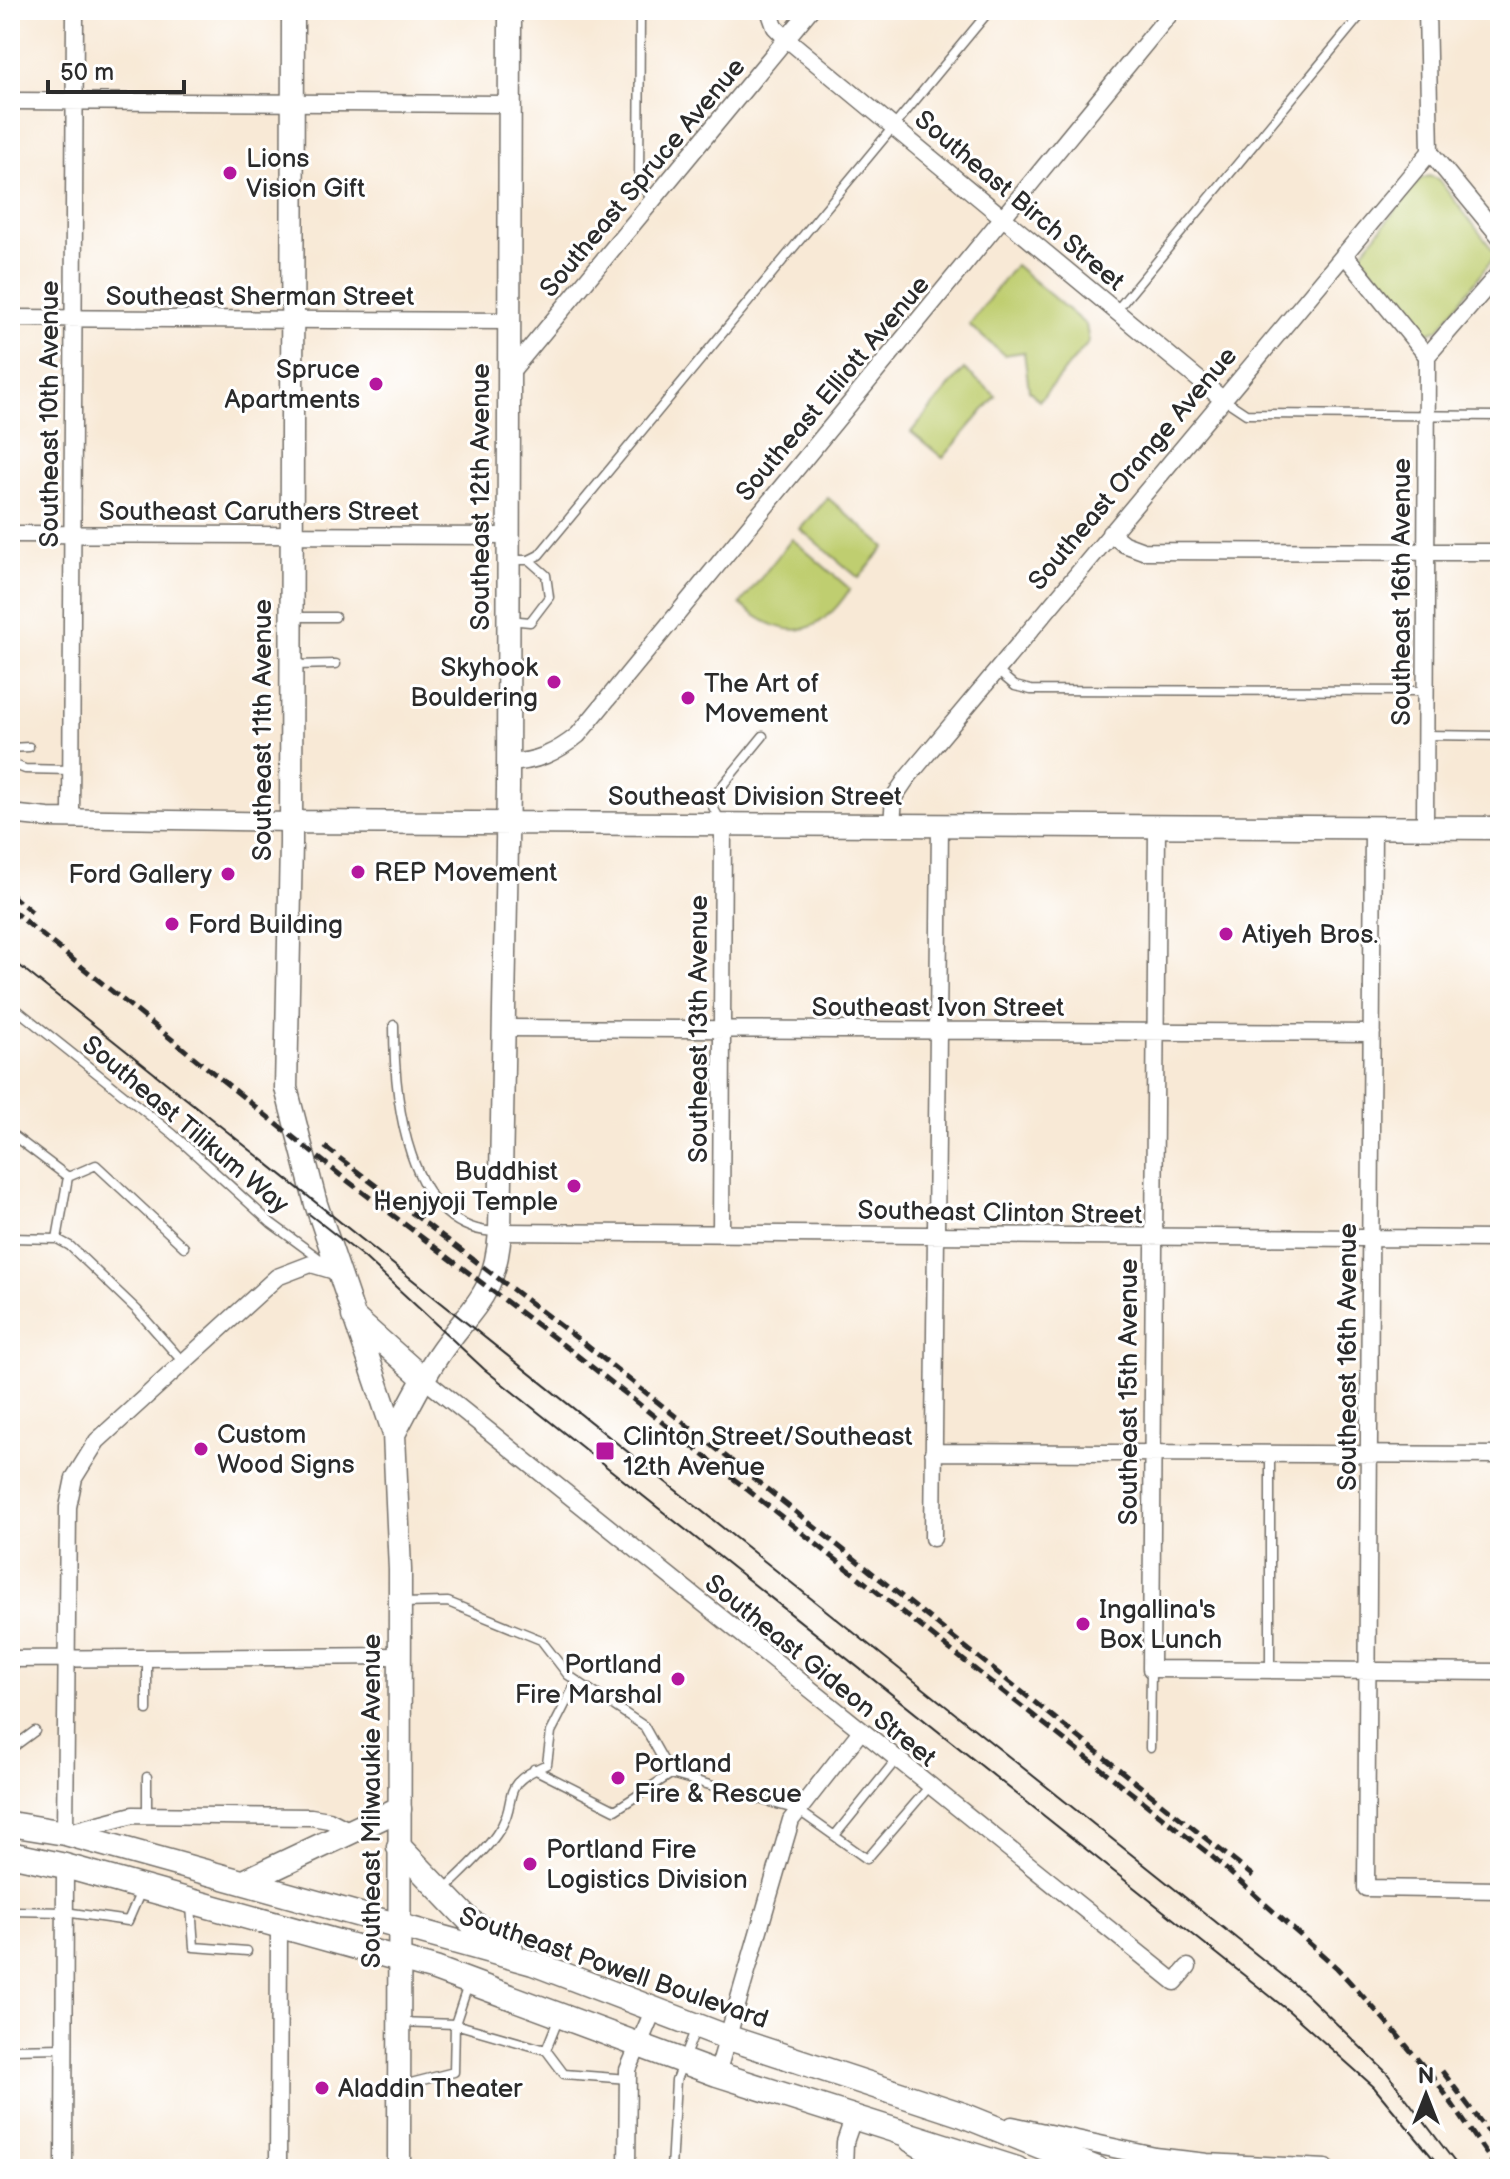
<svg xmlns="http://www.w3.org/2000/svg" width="1510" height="2179" font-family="'Balsamiq Sans',sans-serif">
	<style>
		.green { fill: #bfce70; stroke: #757c4e; stroke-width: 2 }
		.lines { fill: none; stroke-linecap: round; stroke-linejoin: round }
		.service-casing { stroke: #736e67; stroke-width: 11 }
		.minor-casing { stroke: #736e67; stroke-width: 19 }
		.tertiary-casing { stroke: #736e67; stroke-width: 21 }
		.secondary-casing { stroke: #736e67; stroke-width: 25 }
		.primary-casing { stroke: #736e67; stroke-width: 27 }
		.service { stroke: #fff; stroke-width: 8 }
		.minor { stroke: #fff; stroke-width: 16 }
		.tertiary { stroke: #fff; stroke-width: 18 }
		.secondary { stroke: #fff; stroke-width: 22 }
		.primary { stroke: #fff; stroke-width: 24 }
		.tram { stroke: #2b2b2b; stroke-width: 2 }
		.rail { stroke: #2b2b2b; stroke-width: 5; stroke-dasharray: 12 6; stroke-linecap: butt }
		.poi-dot { fill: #b5179e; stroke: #fff; stroke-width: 3 }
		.labels { text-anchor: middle; stroke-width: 6; stroke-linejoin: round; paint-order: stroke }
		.poi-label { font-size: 26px; fill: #2b2b2b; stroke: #fff; text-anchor: start }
		.street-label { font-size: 26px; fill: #2b2b2b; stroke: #fff }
	</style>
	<rect width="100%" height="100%" fill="#fff"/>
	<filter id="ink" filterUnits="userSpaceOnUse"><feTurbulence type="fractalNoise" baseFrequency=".0125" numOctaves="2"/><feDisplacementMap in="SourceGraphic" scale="16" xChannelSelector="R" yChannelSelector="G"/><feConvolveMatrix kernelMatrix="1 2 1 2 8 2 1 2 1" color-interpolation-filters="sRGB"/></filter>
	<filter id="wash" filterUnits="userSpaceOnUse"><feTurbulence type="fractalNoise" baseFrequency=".006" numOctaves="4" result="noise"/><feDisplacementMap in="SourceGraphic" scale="32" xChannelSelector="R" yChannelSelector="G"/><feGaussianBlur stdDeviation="1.8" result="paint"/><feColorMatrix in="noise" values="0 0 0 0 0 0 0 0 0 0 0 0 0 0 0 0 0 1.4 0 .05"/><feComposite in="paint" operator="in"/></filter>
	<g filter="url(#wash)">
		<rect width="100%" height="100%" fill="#f8e9d6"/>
		<!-- green -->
		<path class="green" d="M 1429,176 L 1438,179 L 1496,254 L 1439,329 L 1429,333 L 1418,329 L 1361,254 L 1420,179 Z
			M 1015,265 L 1086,325 L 1089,342 L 1039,401 L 1029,390 L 1024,352 L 1004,355 L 969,325 Z
			M 964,369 L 996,396 L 943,458 L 911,432 Z
			M 828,498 L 885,547 L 859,578 L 800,529 Z
			M 792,539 L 850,589 C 817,640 785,641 740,604 Z"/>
	</g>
	<g filter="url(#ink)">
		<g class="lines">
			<defs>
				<path id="service" d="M 640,10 L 639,184 L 653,199
					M 1489,10 L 1500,23
					M 1116,311 L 1365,10
					M 1222,398 L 1246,414 L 1500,416
					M 512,560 L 529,560 L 539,555 L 990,10
					M 295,617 L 335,617
					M 509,620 L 530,622 L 549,597 L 546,575 L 529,560
					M 295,665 L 336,664
					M 995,669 L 1015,686 L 1031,690 L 1425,691
					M 1425,735 L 1500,736
					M 10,748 L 29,747
					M 10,763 L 25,769 L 71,770
					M 720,820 L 713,807 L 713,797 L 763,736
					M 10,1004 L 173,1134 L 271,1223 L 324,1262
					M 394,1025 C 394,1094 405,1232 499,1232
					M 10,1133 L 68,1177 L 57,1239
					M 68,1177 L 96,1165 L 184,1247
					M 10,1238 L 57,1239 L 70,1246 L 137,1310 L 183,1362
					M 1270,1454 L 1270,1670
					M 400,1603 L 448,1602 L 541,1640 L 568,1675 L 644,1726 L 671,1774 L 798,1810 L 867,1859 L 929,1787
					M 147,1659 L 147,1710
					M 10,1745 L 16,1745 L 35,1731
					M 1150,1748 L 1151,1669
					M 534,1769 L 615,1810 L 671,1774
					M 147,1777 L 147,1815
					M 836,1834 L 896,1760
					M 444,1890 C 461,1873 482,1855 496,1835 C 523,1797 493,1788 547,1764 L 551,1732 L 577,1681
					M 191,1906 L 194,1947 L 247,1951
					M 10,1911 L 65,1912 L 128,1921 L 141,1891
					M 558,2020 L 546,2050 L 564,2074 L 628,2079
					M 400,2022 L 455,2024 L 546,2050
					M 10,2049 L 64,2048
					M 403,2085 L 454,2072 L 455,2024 L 468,1985
					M 671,2169 L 676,2080 L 695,2030"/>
				<path id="minor" d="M 769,10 L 775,27 L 787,39 L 1221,398
					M 1427,10 L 1430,152
					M 10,101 L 510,104
					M 1430,152 L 1500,237
					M 1344,254 L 1427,356 L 1500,272
					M 10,318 L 509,321
					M 509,374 L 810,10
					M 1110,533 L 1124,544 L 1143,551 L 1500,552
					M 10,534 L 508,536
					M 507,763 C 536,762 556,753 578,735 L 1173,10
					M 71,817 L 75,10
					M 892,825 L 894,797 L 907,778 L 1430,152
					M 1157,827 L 1151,1669 L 1500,1672
					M 1373,827 L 1366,1888 L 1500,1890
					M 1425,828 L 1427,356
					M 505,1028 L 1372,1033
					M 500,1232 L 1500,1239
					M 721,1234 L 723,824
					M 338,1272 L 311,1264 L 277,1277 L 97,1441 L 74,1478 L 68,1507 L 65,1833 L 133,1815 L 311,1817 L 329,1820 L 354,1833
					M 424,1379 L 1175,1982 L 1188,1967
					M 933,1452 L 1500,1455
					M 933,1538 L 940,825
					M 10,1659 L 399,1656
					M 717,2074 L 791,1820 L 860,1732
					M 64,2169 L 65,1866
					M 278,2169 L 279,1926
					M 627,2169 L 628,2070 L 653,2011
					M 844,2169 L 845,2142 L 854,2116"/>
				<path id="tertiary" d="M 10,814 L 48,818 L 291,822
					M 1012,2126 L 1155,2157 L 1207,2163 L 1326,2169
					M 909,2142 L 954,2169"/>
				<path id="secondary" d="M 293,10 L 291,843 L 286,1088 L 316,1204 L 394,1434 L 400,1570 L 399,2169
					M 291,822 L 1500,828
					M 353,1316 L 424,1379
					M 394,1434 C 408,1408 421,1381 437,1357 C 471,1306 495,1299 500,1232 L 508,788 L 510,10"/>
				<path id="primary" d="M 10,1824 L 65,1833 L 533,1963 L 729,2038 L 963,2115 L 1097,2169
					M 399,1847 L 471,1922 L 511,1949
					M 10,1854 L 65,1866 L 435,1969 L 717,2074 L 1017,2169
					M 244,1882 L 399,1809"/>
			</defs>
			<!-- service casing -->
			<use href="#service" class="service-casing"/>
			<!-- minor casing -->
			<use href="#minor" class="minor-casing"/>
			<!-- tertiary casing -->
			<use href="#tertiary" class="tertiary-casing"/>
			<!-- secondary casing -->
			<use href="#secondary" class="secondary-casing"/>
			<!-- primary casing -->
			<use href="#primary" class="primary-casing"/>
			<!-- service -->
			<use href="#service" class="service"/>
			<!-- minor -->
			<use href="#minor" class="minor"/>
			<!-- tertiary -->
			<use href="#tertiary" class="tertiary"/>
			<!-- secondary -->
			<use href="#secondary" class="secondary"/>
			<!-- primary -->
			<use href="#primary" class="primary"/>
			<!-- tram -->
			<path class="tram" d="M 10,958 L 1306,1994 L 1387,2073 L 1460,2169
				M 309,1214 L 365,1258 L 484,1369 L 1290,2012 L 1373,2086 L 1442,2169"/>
			<!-- rail -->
			<path class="rail" d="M 10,894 L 32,912
				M 10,909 L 340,1175 L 578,1356 L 1209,1854 L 1337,1968 L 1390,2026 L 1439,2085 L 1497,2169
				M 325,1147 L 586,1345 L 1253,1876
				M 1442,2071 L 1500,2147"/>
		</g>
	</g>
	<!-- markers -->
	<g class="poi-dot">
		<circle cx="230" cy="173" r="8"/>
		<circle cx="376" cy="384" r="8"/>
		<circle cx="554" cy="682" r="8"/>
		<circle cx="688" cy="698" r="8"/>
		<circle cx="358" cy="872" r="8"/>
		<circle cx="228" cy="874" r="8"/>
		<circle cx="172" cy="924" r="8"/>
		<circle cx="1226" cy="934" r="8"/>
		<circle cx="574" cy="1186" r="8"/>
		<circle cx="201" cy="1449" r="8"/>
		<rect x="595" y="1441" width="20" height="20" rx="4"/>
		<circle cx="1083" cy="1624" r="8"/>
		<circle cx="678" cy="1679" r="8"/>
		<circle cx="618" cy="1778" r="8"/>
		<circle cx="530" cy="1864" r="8"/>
		<circle cx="322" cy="2088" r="8"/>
	</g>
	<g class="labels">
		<!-- poi labels -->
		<g class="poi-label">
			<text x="246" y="167">Lions<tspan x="246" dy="30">Vision Gift</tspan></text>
			<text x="360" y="378" text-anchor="end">Spruce<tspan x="360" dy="30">Apartments</tspan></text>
			<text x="538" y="676" text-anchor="end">Skyhook<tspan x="538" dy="30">Bouldering</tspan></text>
			<text x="704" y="692">The Art of<tspan x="704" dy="30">Movement</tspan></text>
			<text x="374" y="881">REP Movement</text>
			<text x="212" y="883" text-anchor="end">Ford Gallery</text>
			<text x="188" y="933">Ford Building</text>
			<text x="1242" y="943">Atiyeh Bros.</text>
			<text x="558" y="1180" text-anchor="end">Buddhist<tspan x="558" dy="30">Henjyoji Temple</tspan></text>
			<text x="217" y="1443">Custom<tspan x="217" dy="30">Wood Signs</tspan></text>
			<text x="623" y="1445">Clinton Street/Southeast<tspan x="623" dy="30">12th Avenue</tspan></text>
			<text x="1099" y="1618">Ingallina's<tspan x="1099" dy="30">Box Lunch</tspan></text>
			<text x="662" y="1673" text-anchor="end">Portland<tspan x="662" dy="30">Fire Marshal</tspan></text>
			<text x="634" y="1772">Portland<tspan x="634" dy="30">Fire &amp; Rescue</tspan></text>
			<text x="546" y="1858">Portland Fire<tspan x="546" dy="30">Logistics Division</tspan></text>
			<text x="338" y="2097">Aladdin Theater</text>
		</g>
		<!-- street labels -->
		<g class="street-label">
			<text transform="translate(642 177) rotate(-50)" y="9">Southeast Spruce Avenue</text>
			<text transform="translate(1020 200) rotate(40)" y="9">Southeast Birch Street</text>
			<text x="260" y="305">Southeast Sherman Street</text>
			<text transform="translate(832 388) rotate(-50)" y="9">Southeast Elliott Avenue</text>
			<text transform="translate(49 414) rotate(-90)" y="9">Southeast 10th Avenue</text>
			<text transform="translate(1132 468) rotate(-50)" y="9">Southeast Orange Avenue</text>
			<text transform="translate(480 497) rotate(-90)" y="9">Southeast 12th Avenue</text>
			<text x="259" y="520">Southeast Caruthers Street</text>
			<text transform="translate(1401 592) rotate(-90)" y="9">Southeast 16th Avenue</text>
			<text transform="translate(262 730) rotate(-90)" y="9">Southeast 11th Avenue</text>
			<text x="755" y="805">Southeast Division Street</text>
			<text x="938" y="1016">Southeast Ivon Street</text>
			<text transform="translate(698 1029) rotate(-90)" y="9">Southeast 13th Avenue</text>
			<text transform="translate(186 1124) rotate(40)" y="9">Southeast Tilikum Way</text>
			<text transform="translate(1000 1212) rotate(1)" y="9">Southeast Clinton Street</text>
			<text transform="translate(1347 1357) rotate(-90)" y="9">Southeast 16th Avenue</text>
			<text transform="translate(1128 1392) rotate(-90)" y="9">Southeast 15th Avenue</text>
			<text transform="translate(821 1670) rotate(39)" y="9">Southeast Gideon Street</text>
			<text transform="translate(371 1801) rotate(-90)" y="9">Southeast Milwaukie Avenue</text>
			<text transform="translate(614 1967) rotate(19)" y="9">Southeast Powell Boulevard</text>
		</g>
	</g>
	<!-- margin -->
	<rect width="1510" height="2179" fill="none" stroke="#fff" stroke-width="40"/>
	<!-- north arrow -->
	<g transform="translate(1426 2095)" stroke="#ffffff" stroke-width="6" paint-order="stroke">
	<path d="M0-6L14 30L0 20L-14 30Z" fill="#2b2b2b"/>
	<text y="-12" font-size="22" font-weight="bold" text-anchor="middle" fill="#2b2b2b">N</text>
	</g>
	<!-- scale -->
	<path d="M48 80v12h136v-12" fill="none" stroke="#2b2b2b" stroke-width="4"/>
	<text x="60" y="80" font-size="24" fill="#2b2b2b" stroke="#ffffff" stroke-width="6" paint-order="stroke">50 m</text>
</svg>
